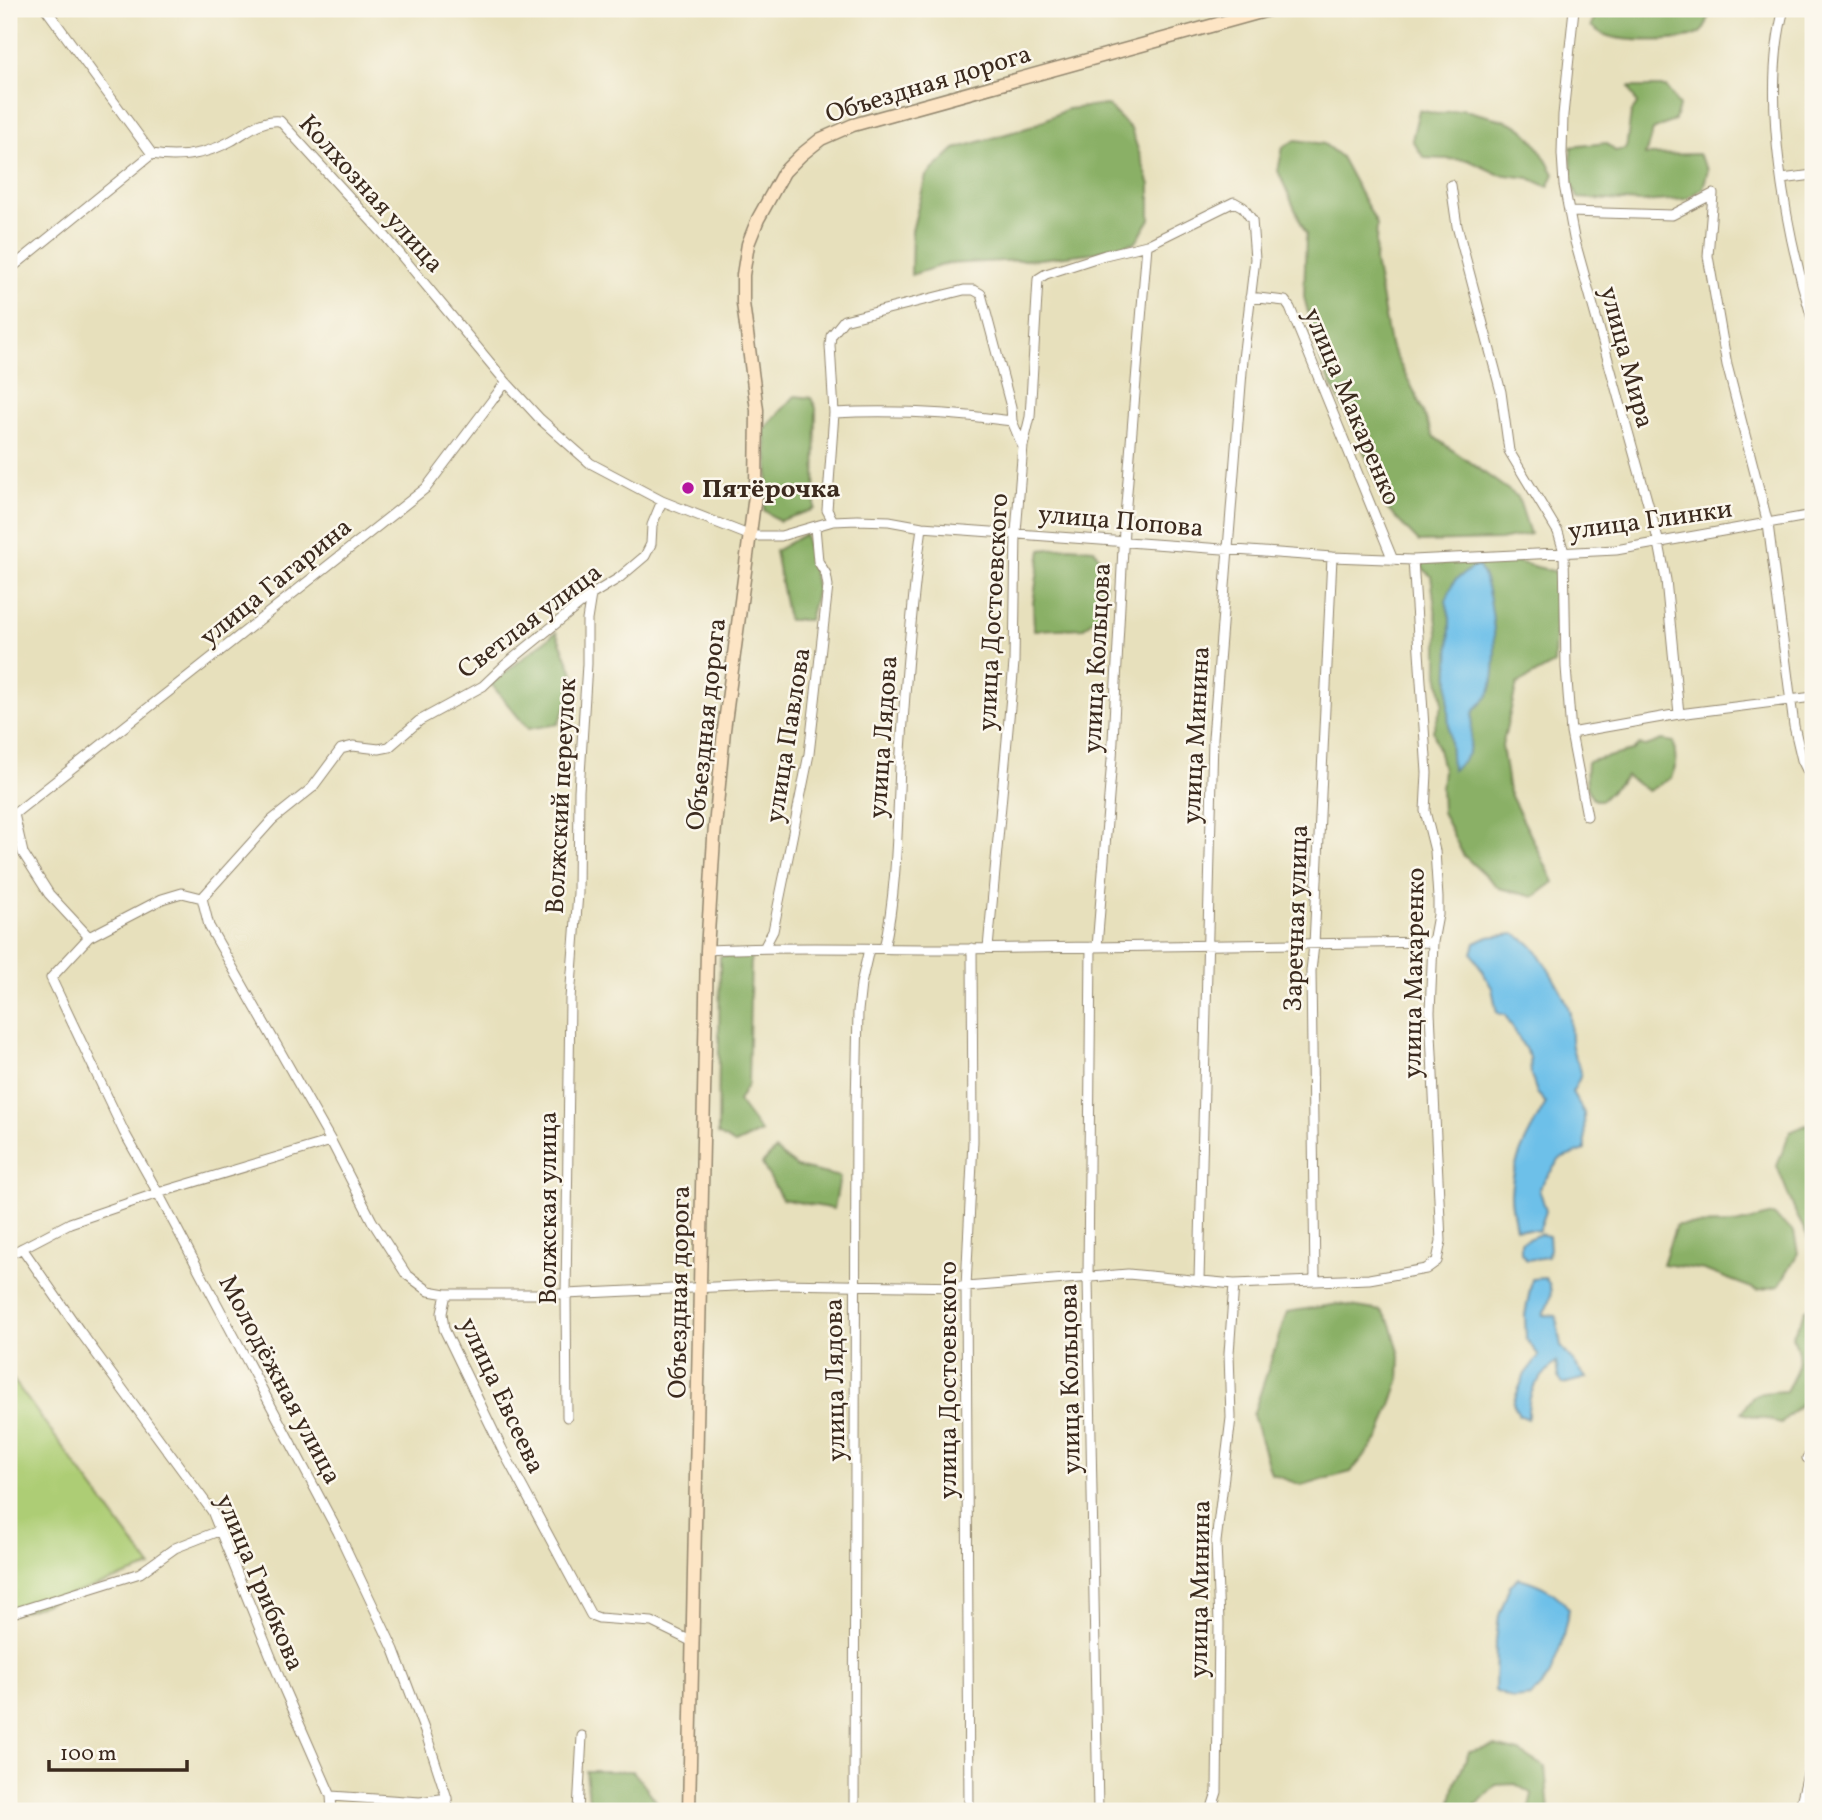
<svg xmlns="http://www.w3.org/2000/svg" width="1822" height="1820" font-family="Vollkorn,serif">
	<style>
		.green { fill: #adcd75; stroke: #747c4a; stroke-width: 2 }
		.forest { fill: #8ab066; stroke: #626d42; stroke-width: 2 }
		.water { fill: #6dc0e9; stroke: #547584; stroke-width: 2 }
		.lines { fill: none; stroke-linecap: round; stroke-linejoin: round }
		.minor-casing { stroke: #91856d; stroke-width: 11 }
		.secondary-casing { stroke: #91856d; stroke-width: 15 }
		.minor { stroke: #fff; stroke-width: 9 }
		.secondary { stroke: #fde5c5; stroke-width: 12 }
		.poi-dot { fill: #b5179e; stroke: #fbf7ec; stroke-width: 2.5 }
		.labels { text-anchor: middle; stroke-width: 5; stroke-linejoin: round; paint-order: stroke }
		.street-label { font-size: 26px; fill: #3b2a1e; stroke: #fbf7ec }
		.poi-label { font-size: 26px; font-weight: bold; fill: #3b2a1e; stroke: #fbf7ec; text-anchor: start }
	</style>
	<rect width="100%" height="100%" fill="#fbf7ec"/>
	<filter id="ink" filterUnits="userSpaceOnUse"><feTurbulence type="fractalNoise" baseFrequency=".0143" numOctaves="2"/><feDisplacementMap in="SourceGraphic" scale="14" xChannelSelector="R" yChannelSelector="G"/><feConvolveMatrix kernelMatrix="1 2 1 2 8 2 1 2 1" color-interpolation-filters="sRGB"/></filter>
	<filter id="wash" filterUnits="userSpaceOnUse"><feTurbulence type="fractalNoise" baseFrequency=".00686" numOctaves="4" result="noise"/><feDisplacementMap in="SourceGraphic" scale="28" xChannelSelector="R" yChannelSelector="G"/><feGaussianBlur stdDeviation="1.57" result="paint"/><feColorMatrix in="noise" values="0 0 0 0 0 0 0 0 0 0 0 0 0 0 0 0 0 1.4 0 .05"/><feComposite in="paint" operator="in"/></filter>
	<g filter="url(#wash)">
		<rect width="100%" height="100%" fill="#e7e0bc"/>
		<!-- green -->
		<path class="green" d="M 9,1374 L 151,1567 L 9,1616 Z"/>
		<!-- forest -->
		<path class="forest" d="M 1597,9 L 1639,9 L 1648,12 L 1708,9 L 1710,11 C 1708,20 1706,30 1698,34 C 1680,43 1623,42 1605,35 C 1600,33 1595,29 1591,26 Z
			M 1629,87 L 1666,87 L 1679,106 L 1675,120 L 1653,130 L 1645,155 L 1698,154 L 1708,170 L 1703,188 L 1686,199 L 1640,202 L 1578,198 L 1572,183 L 1571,147 L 1606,143 L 1615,151 L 1626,149 L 1631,113 L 1637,104 Z
			M 1107,105 L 1131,129 L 1150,185 L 1150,219 L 1136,242 L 1090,253 L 1040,259 L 946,264 L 911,275 L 912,231 L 926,176 L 955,149 L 1030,127 L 1067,109 Z
			M 1463,109 C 1479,115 1496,117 1512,123 C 1531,130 1545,158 1554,174 L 1548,187 L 1529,178 L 1498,174 L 1468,160 L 1424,158 L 1412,140 L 1419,110 L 1437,114 Z
			M 1296,140 L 1324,144 L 1341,157 L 1377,224 L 1375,261 L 1390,345 L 1415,393 L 1433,436 L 1518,497 L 1530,534 L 1500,540 L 1419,542 L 1387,509 L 1359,439 L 1321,363 L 1304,297 L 1306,234 L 1278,171 L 1283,147 Z
			M 795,396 L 811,398 L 816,408 L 815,509 L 779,521 L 764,510 C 770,480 770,460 763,430 Z
			M 805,534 L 817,589 L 809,620 L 788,620 L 775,551 Z
			M 1069,547 L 1094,549 C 1109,572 1106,584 1103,611 L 1084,628 L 1034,630 L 1033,603 L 1041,550 Z
			M 1415,561 L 1477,564 L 1513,561 L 1557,572 L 1554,664 L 1517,684 L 1502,746 L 1509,792 L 1554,882 L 1534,897 L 1499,888 L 1463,855 L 1442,812 L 1441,789 L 1443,769 L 1433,730 L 1443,703 L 1438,673 L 1438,632 L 1431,576 Z
			M 556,632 L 577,682 L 558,724 L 528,729 L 491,684 Z
			M 1662,740 L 1674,742 L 1676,764 L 1671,778 L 1648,791 L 1626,776 L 1602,800 L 1594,800 C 1585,788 1586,777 1587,762 L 1632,751 L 1639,745 L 1646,746 Z
			M 720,956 L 751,956 L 748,1084 L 738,1101 L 761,1132 L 735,1144 L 718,1134 Z
			M 1808,1124 L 1813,1127 L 1813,1246 L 1796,1214 L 1777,1166 L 1790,1132 Z
			M 775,1150 L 797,1167 L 840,1177 L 834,1209 L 782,1199 L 762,1164 Z
			M 1773,1215 L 1794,1232 L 1798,1253 L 1779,1286 L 1757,1290 L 1704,1270 L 1663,1264 L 1676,1225 L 1735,1224 Z
			M 1339,1304 L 1381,1311 L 1391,1324 L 1400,1355 L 1399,1382 L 1379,1438 L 1351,1472 L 1301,1485 L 1271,1474 L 1253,1415 L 1287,1312 Z
			M 1813,1305 L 1813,1389 L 1802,1403 L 1781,1423 L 1741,1413 C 1756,1388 1759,1394 1786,1391 C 1798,1370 1804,1358 1792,1337 L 1806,1310 Z
			M 1495,1746 L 1519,1752 L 1545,1767 L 1549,1811 L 1528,1811 L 1532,1794 L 1515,1784 L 1496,1785 L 1470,1811 L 1449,1811 L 1455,1783 L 1469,1752 Z
			M 586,1771 L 633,1771 L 664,1811 L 590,1811 Z"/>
		<!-- water -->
		<path class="water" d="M 1477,564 C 1494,586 1500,665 1490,692 C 1487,700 1477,705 1473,713 C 1472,716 1473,720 1472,723 C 1470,748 1473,755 1452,770 L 1448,712 L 1450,618 L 1446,601 L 1454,581 Z
			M 1514,934 C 1519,937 1525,939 1529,943 C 1539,951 1568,1000 1570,1014 C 1571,1025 1570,1036 1572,1047 C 1577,1071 1589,1066 1572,1092 L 1584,1113 L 1585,1150 L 1560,1159 L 1539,1188 L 1546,1211 L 1539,1231 L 1516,1228 C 1514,1217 1511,1206 1511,1195 C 1512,1160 1530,1132 1546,1103 L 1537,1093 L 1531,1075 L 1530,1057 L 1505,1015 L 1497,1013 L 1492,988 L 1472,953 L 1475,943 L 1488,937 Z
			M 1540,1234 L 1549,1236 L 1550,1249 L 1547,1257 L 1527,1260 L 1521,1253 L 1521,1242 Z
			M 1545,1278 C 1555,1290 1550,1302 1543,1315 L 1556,1316 L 1561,1346 L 1586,1378 L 1563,1384 L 1558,1377 L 1556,1362 C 1536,1382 1527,1390 1528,1419 L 1519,1415 L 1513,1403 L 1525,1374 L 1539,1356 L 1526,1339 L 1525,1315 L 1532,1279 Z
			M 1519,1578 C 1540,1584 1556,1591 1569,1609 L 1561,1645 L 1549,1677 L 1531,1697 L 1513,1699 L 1495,1691 L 1496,1640 L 1499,1616 L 1510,1585 Z"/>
	</g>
	<g filter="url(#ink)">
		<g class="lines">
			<defs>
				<path id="minor" d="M 46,9 L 152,154 C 180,159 205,155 231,141 C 247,132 260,119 280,121 L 386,237 L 506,382 L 540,419 L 590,463 L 662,501 L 751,536 L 781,536 L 833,521 L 857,520 L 889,521 L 922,527 L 1332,557 L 1413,560 L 1616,550 L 1813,515
					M 1574,9 L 1563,115 L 1562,154 L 1564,185 L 1574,238 L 1659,543 L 1666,580 L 1679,714
					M 1784,9 C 1760,98 1786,234 1813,322
					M 1782,179 L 1813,175
					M 1451,185 L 1457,226 L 1501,392 L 1509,451 L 1558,532 L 1564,552 L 1566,667 L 1571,733 L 1587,816
					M 1713,194 L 1708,256 L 1727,365 L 1768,524 L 1794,726 L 1802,760 L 1813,782
					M 1569,212 L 1672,215 L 1713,194
					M 9,270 L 152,154
					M 1250,297 L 1285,301 L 1290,308 L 1393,560
					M 834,413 C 893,410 953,413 1012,421 L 1022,445
					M 833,521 L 827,510 L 834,413 L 830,345 L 831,336 L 844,320 L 964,290 L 974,290 L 981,294 L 1011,407 L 1012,421
					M 1571,733 L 1679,714 L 1813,697
					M 14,814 L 23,853 L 49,894 L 89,937
					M 9,818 L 426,488 L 506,382
					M 202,898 L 182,893 L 162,899 L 89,937 L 51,978 L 124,1132 L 158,1193 L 338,1532 L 394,1650 L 427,1737 L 447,1798 L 448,1811
					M 202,898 L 209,926 L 331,1141 L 372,1221 L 406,1274 L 429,1291 L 446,1294 L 442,1313 L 444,1329 L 502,1449 L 591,1615 L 599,1618 L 652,1622 L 693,1642
					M 202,898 L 272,820 L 312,788 L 341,749 L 353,746 L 379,749 L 389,747 L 419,721 L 483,686 L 505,665 L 591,595 L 619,578 L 645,556 L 651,544 L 652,525 L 662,501
					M 1091,947 L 1088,1279 L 1098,1811
					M 1097,947 L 1112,759 L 1124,529 L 1147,245
					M 764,948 L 773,931 L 809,754 L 828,586 L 826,574 L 818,561 L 815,527
					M 988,948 L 1014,663 L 1016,532 L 1023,446 L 1030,417 L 1038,279 L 1046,274 L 1105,255 L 1147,245 L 1234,202 L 1243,207 L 1252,220 L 1255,259 L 1243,359 L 1213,738 L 1199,1280
					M 884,949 C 897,890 897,828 900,767 C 905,687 911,607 922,527
					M 707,950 C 790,946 873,949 956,949 C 1115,947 1274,945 1433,942
					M 22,1248 L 79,1330 L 212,1511 L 284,1689 L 331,1796 L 332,1811
					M 9,1255 L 70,1223 L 158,1193 L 331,1141
					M 1315,1281 L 1311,971 L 1314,945 L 1332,557
					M 446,1294 L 566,1294 L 778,1284 L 966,1287 L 1128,1274 L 1234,1284 L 1369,1279 L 1426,1269 L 1437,1261 L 1441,1241 L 1430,1012 L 1433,942 L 1438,915 L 1438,898 L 1435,851 L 1425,811 L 1427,773 L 1413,560
					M 567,1417 L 566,1294 L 570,999 L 578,893 L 579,791 L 587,664 L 587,620 L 591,595
					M 1807,1458 L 1813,1461
					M 9,1614 L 140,1573 L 175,1548 L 221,1530
					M 331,1796 L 420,1802 L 447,1798
					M 578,1811 L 582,1736
					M 854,1811 L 856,1106 L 858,1011 L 861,984 L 869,949
					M 969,1811 L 966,1287 L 973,1141 L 972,948
					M 1211,1811 L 1217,1792 L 1219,1623 L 1216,1542 L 1231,1418 L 1229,1353 L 1234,1284
					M 1799,1811 L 1813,1753"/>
				<path id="secondary" d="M 689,1811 L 707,950 L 714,838 L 724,730 L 756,488 L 757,410 L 743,303 L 743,275 L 748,244 L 758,219 L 784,172 L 801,155 L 821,139 L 853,125 L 1272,9"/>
			</defs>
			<!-- minor casing -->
			<use href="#minor" class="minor-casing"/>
			<!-- secondary casing -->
			<use href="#secondary" class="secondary-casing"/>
			<!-- minor -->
			<use href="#minor" class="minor"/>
			<!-- secondary -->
			<use href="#secondary" class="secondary"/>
		</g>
	</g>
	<!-- markers -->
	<circle class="poi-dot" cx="688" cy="488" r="7"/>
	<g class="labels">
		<!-- street labels -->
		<g class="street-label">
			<text transform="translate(928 83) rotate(-17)" y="9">Объездная дорога</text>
			<text transform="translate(372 193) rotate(48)" y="9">Колхозная улица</text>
			<text transform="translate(1628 357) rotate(75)" y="9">улица Мира</text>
			<text transform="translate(1353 406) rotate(67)" y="9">улица Макаренко</text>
			<text transform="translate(1650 519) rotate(-8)" y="9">улица Глинки</text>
			<text transform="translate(1121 520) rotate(5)" y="9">улица Попова</text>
			<text transform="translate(275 581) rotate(-39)" y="9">улица Гагарина</text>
			<text transform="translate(992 612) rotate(-87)" y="9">улица Достоевского</text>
			<text transform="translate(529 620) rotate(-37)" y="9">Светлая улица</text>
			<text transform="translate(1096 658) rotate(-87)" y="9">улица Кольцова</text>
			<text transform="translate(705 724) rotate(-84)" y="9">Объездная дорога</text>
			<text transform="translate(787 735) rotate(-81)" y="9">улица Павлова</text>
			<text transform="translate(1195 735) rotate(-87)" y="9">улица Минина</text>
			<text transform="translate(882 737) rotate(-86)" y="9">улица Лядова</text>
			<text transform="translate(560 796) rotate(-87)" y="9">Волжский переулок</text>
			<text transform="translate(1295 918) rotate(-88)" y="9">Заречная улица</text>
			<text transform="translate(1413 973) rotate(-89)" y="9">улица Макаренко</text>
			<text transform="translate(547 1208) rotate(-90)" y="9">Волжская улица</text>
			<text transform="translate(678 1292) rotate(-89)" y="9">Объездная дорога</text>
			<text transform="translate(281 1379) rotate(62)" y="9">Молодёжная улица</text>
			<text transform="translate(1069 1379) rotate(-91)" y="9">улица Кольцова</text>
			<text transform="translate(834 1380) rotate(-91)" y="9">улица Лядова</text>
			<text transform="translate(947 1380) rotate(-90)" y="9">улица Достоевского</text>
			<text transform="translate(503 1395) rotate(65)" y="9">улица Евсеева</text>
			<text transform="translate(261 1582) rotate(67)" y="9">улица Грибкова</text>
			<text transform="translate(1199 1589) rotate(-89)" y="9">улица Минина</text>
		</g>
		<!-- poi labels -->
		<g class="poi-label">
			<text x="702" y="497">Пятёрочка</text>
		</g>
	</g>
	<!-- margin -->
	<rect width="1822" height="1820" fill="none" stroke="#fbf7ec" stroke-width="35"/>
	<!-- scale -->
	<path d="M49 1760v10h138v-10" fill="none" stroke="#3b2a1e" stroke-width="3.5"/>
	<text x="60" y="1760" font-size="21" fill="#3b2a1e" stroke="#fbf7ec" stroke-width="5" paint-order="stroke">100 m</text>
</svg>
